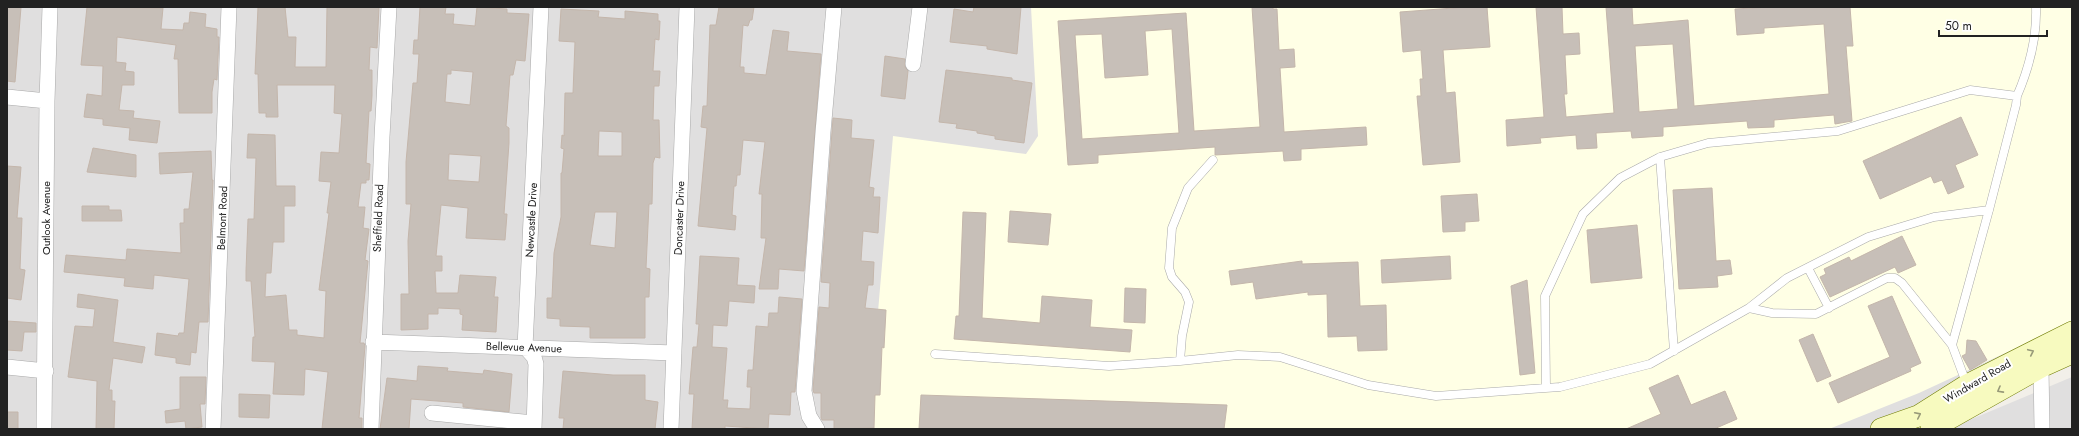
<svg xmlns="http://www.w3.org/2000/svg" width="2079" height="436" font-family="Jost,sans-serif">
	<style>
		.residential { fill: #e0dfdf }
		.education { fill: #ffffe5 }
		.building { fill: #c7bfb8; stroke: #c4b6ab; fill-rule: evenodd }
		.lines { fill: none; stroke-linecap: round; stroke-linejoin: round }
		.service-casing { stroke: #a9a9a9; stroke-width: 9 }
		.minor-casing { stroke: #a9a9a9; stroke-width: 16 }
		.secondary-casing { stroke: #707d05; stroke-width: 22 }
		.service { stroke: #fff; stroke-width: 8 }
		.minor { stroke: #fff; stroke-width: 15 }
		.secondary { stroke: #f7fabf; stroke-width: 21 }
		.oneway { stroke: #979978 }
		.labels { text-anchor: middle; stroke-width: 4; stroke-linejoin: round; paint-order: stroke }
		.street-label { font-size: 11px; fill: #222; stroke: #fff }
	</style>
	<rect width="100%" height="100%" fill="#f2efe9"/>
	<!-- residential -->
	<path class="residential" d="M 7,7 L 2072,7 L 2072,353 L 1931,429 L 7,429 Z
		M 2072,377 L 2072,429 L 1948,429 Z"/>
	<!-- education -->
	<path class="education" d="M 1031,7 L 2072,7 L 2072,322 L 1919,393 L 1829,429 L 868,429 L 893,136 L 1026,154 L 1038,136 Z"/>
	<!-- building -->
	<path class="building" d="M 7,7 L 21,7 L 15,82 L 7,81 Z
		M 87,7 L 163,8 L 161,29 L 183,30 L 184,23 L 189,23 L 190,12 L 206,14 L 205,27 L 217,29 L 217,37 L 219,37 L 217,80 L 214,79 L 212,92 L 212,113 L 179,113 L 178,59 L 174,59 L 176,45 L 117,37 L 116,62 L 126,63 L 125,71 L 134,72 L 134,85 L 122,85 L 119,110 L 134,111 L 133,118 L 160,121 L 157,143 L 129,140 L 130,128 L 103,125 L 103,119 L 84,117 L 87,94 L 102,96 L 103,66 L 81,65 Z
		M 258,7 L 285,7 L 288,37 L 296,37 L 295,67 L 326,67 L 327,7 L 379,7 L 377,48 L 370,47 L 369,70 L 372,70 L 372,95 L 371,111 L 369,111 L 366,163 L 370,164 L 369,180 L 366,180 L 366,183 L 361,183 L 358,207 L 365,207 L 363,228 L 369,229 L 365,260 L 368,261 L 360,343 L 364,343 L 365,346 L 359,418 L 362,418 L 362,429 L 322,429 L 328,372 L 305,369 L 304,395 L 273,394 L 275,362 L 252,361 L 253,337 L 255,337 L 251,281 L 246,281 L 246,271 L 248,219 L 254,219 L 256,158 L 247,158 L 248,134 L 275,135 L 276,186 L 295,186 L 295,206 L 284,206 L 284,242 L 273,242 L 271,273 L 266,273 L 265,297 L 286,295 L 289,330 L 297,330 L 297,335 L 324,338 L 326,291 L 319,290 L 329,213 L 327,213 L 331,182 L 319,181 L 321,152 L 339,153 L 342,114 L 334,113 L 335,85 L 277,85 L 278,117 L 266,117 L 266,113 L 259,113 L 258,74 L 255,74 Z
		M 420,7 L 446,7 L 445,14 L 454,14 L 453,24 L 475,26 L 477,7 L 507,9 L 507,13 L 529,14 L 525,61 L 516,60 L 513,75 L 510,75 L 506,126 L 509,128 L 509,143 L 504,214 L 507,214 L 505,240 L 466,238 L 468,208 L 441,205 L 436,256 L 442,256 L 442,271 L 435,271 L 436,293 L 458,293 L 460,275 L 496,277 L 494,297 L 498,297 L 496,332 L 462,330 L 463,315 L 460,314 L 460,309 L 438,308 L 438,314 L 428,314 L 428,329 L 401,330 L 401,294 L 409,294 L 408,241 L 411,204 L 406,204 L 406,162 L 413,83 L 417,83 L 419,54 L 413,54 L 414,40 L 418,40 ZM 451,70 L 473,72 L 470,105 L 445,102 L 447,74 L 451,74 ZM 449,154 L 481,156 L 479,182 L 448,180 Z
		M 719,7 L 754,7 L 752,20 L 750,20 L 748,26 L 743,25 L 740,67 L 744,67 L 744,73 L 766,75 L 773,30 L 789,32 L 787,51 L 821,54 L 804,271 L 779,269 L 778,289 L 759,289 L 766,238 L 761,238 L 762,194 L 759,194 L 765,142 L 743,140 L 740,175 L 737,175 L 736,186 L 734,186 L 732,215 L 736,216 L 735,230 L 698,226 L 707,128 L 701,127 L 703,106 L 707,106 L 710,25 L 716,25 Z
		M 974,7 L 1021,7 L 1017,54 L 987,49 L 987,46 L 950,42 L 954,9 L 973,12 Z
		M 1252,7 L 1273,7 L 1273,9 L 1277,9 L 1279,50 L 1294,49 L 1295,67 L 1280,68 L 1284,132 L 1366,127 L 1367,145 L 1301,149 L 1301,160 L 1284,161 L 1283,151 L 1215,155 L 1215,147 L 1098,155 L 1098,163 L 1068,165 L 1058,21 L 1186,13 L 1194,131 L 1260,127 ZM 1172,29 L 1179,133 L 1082,139 L 1075,35 L 1102,34 L 1105,78 L 1148,75 L 1145,31 Z
		M 1467,7 L 1487,7 L 1490,47 L 1443,50 L 1446,93 L 1455,92 L 1460,162 L 1423,165 L 1417,96 L 1421,96 L 1420,79 L 1423,79 L 1421,50 L 1403,52 L 1400,12 Z
		M 1536,7 L 1562,7 L 1563,34 L 1579,33 L 1580,54 L 1565,55 L 1567,94 L 1564,94 L 1566,117 L 1614,113 L 1606,7 L 1632,7 L 1633,25 L 1688,20 L 1694,106 L 1829,94 L 1824,24 L 1764,28 L 1764,33 L 1737,35 L 1735,9 L 1770,7 L 1850,7 L 1853,46 L 1846,46 L 1852,121 L 1835,124 L 1834,115 L 1774,120 L 1774,127 L 1748,128 L 1747,121 L 1663,127 L 1663,136 L 1632,138 L 1631,131 L 1596,133 L 1597,148 L 1577,149 L 1576,135 L 1540,138 L 1541,143 L 1507,146 L 1506,120 L 1544,117 ZM 1673,44 L 1678,109 L 1639,112 L 1635,46 Z
		M 561,9 L 599,11 L 598,17 L 625,19 L 625,11 L 658,14 L 658,21 L 660,21 L 659,40 L 655,39 L 653,71 L 660,71 L 659,86 L 654,86 L 653,120 L 659,120 L 660,158 L 655,157 L 653,163 L 652,204 L 649,204 L 646,268 L 650,269 L 649,297 L 645,297 L 645,338 L 590,338 L 590,327 L 560,326 L 560,319 L 547,318 L 547,298 L 552,298 L 554,253 L 561,217 L 561,173 L 562,173 L 564,149 L 561,148 L 562,135 L 564,136 L 565,93 L 573,93 L 575,42 L 559,41 ZM 599,131 L 622,132 L 622,156 L 598,156 ZM 595,212 L 617,212 L 615,248 L 590,245 Z
		M 885,56 L 905,59 L 905,67 L 908,71 L 905,99 L 881,96 Z
		M 946,70 L 1012,78 L 1012,80 L 1032,83 L 1024,143 L 995,139 L 995,136 L 977,133 L 977,131 L 956,128 L 957,124 L 939,122 Z
		M 1961,117 L 1978,155 L 1955,165 L 1964,187 L 1948,194 L 1942,180 L 1934,183 L 1931,176 L 1880,199 L 1863,161 Z
		M 833,118 L 852,120 L 851,138 L 874,140 L 869,187 L 874,188 L 873,197 L 880,197 L 878,233 L 863,231 L 861,261 L 874,262 L 873,285 L 868,285 L 865,308 L 886,310 L 884,348 L 882,347 L 880,395 L 875,395 L 874,428 L 834,429 L 834,420 L 822,420 L 821,418 L 821,393 L 814,393 L 813,390 L 819,307 L 829,308 L 830,283 L 821,282 Z
		M 93,148 L 136,155 L 136,177 L 87,172 Z
		M 211,151 L 212,180 L 213,180 L 208,322 L 199,322 L 196,353 L 191,352 L 190,365 L 176,363 L 176,358 L 155,355 L 157,333 L 178,336 L 179,333 L 184,333 L 189,279 L 154,275 L 153,289 L 124,286 L 125,278 L 64,272 L 66,255 L 126,260 L 127,249 L 181,253 L 180,223 L 184,223 L 184,209 L 189,209 L 193,172 L 160,174 L 159,153 Z
		M 7,166 L 21,167 L 17,218 L 22,218 L 20,269 L 25,270 L 21,300 L 7,298 Z
		M 1712,188 L 1716,261 L 1730,260 L 1732,274 L 1717,276 L 1718,287 L 1679,289 L 1673,190 Z
		M 1477,194 L 1479,221 L 1465,222 L 1465,231 L 1443,232 L 1441,196 Z
		M 82,206 L 109,206 L 109,210 L 121,210 L 122,221 L 82,221 Z
		M 1010,211 L 1051,214 L 1048,245 L 1008,242 Z
		M 963,212 L 986,213 L 982,318 L 1040,323 L 1042,296 L 1092,300 L 1090,327 L 1132,330 L 1130,352 L 954,339 L 956,316 L 959,316 Z
		M 1637,225 L 1642,278 L 1591,283 L 1587,230 Z
		M 1902,236 L 1916,265 L 1898,273 L 1895,267 L 1830,297 L 1820,277 L 1826,274 L 1824,269 L 1849,257 L 1851,261 Z
		M 700,256 L 739,258 L 737,285 L 755,286 L 754,303 L 729,301 L 727,326 L 713,325 L 712,347 L 727,348 L 723,400 L 728,400 L 727,408 L 750,409 L 751,387 L 747,387 L 748,370 L 753,370 L 756,326 L 768,327 L 769,313 L 778,313 L 779,297 L 802,299 L 795,392 L 791,392 L 790,415 L 769,414 L 768,429 L 725,426 L 725,429 L 692,429 L 694,394 L 689,394 L 693,347 L 697,347 L 699,324 L 696,324 Z
		M 1450,256 L 1451,279 L 1382,283 L 1381,260 Z
		M 1302,261 L 1302,264 L 1358,262 L 1360,306 L 1386,305 L 1387,350 L 1358,351 L 1357,336 L 1328,337 L 1327,294 L 1308,295 L 1308,292 L 1256,299 L 1253,282 L 1231,285 L 1229,271 Z
		M 1527,280 L 1535,373 L 1520,375 L 1511,286 Z
		M 1125,288 L 1146,289 L 1145,323 L 1124,322 Z
		M 78,294 L 118,300 L 113,342 L 145,347 L 142,363 L 113,358 L 109,390 L 112,390 L 112,401 L 115,401 L 114,429 L 96,429 L 97,381 L 68,377 L 75,326 L 93,327 L 95,309 L 77,307 Z
		M 1892,296 L 1921,363 L 1910,368 L 1911,371 L 1838,403 L 1829,383 L 1890,357 L 1868,306 Z
		M 7,321 L 36,323 L 36,332 L 24,332 L 22,351 L 7,350 Z
		M 1813,334 L 1831,376 L 1817,382 L 1799,340 Z
		M 1967,340 L 1976,341 L 1987,360 L 1970,370 L 1962,356 L 1966,354 Z
		M 418,366 L 448,368 L 447,371 L 483,374 L 484,370 L 512,374 L 509,412 L 463,407 L 463,403 L 411,399 L 409,429 L 380,429 L 387,378 L 417,381 Z
		M 563,371 L 613,375 L 645,375 L 645,400 L 658,402 L 655,429 L 563,429 L 564,418 L 559,418 Z
		M 1678,375 L 1691,405 L 1725,391 L 1737,419 L 1714,429 L 1626,429 L 1661,414 L 1649,388 Z
		M 180,377 L 206,377 L 205,404 L 200,404 L 202,427 L 186,429 L 185,421 L 166,423 L 165,411 L 180,409 Z
		M 239,394 L 270,395 L 269,418 L 239,417 Z
		M 921,395 L 1227,405 L 1224,429 L 919,429 Z
		M 7,412 L 18,412 L 18,429 L 7,429 Z"/>
	<g class="lines">
		<defs>
			<path id="service" d="M 2017,96 C 2029,68 2037,38 2036,7
				M 1660,157 L 1674,351
				M 1808,268 L 1829,308
				M 1749,308 L 1772,313 L 1816,314 L 1887,278 L 1895,278 L 1902,283 L 1952,345 L 1967,385
				M 935,354 L 1109,366 L 1180,361 L 1238,355 L 1280,357 L 1368,385 L 1436,396 L 1560,387 L 1650,364 L 1749,308 L 1787,278 L 1868,237 L 1934,217 L 1989,210
				M 1180,361 L 1182,336 L 1189,302 L 1185,292 L 1172,277 L 1169,268 L 1172,228 L 1188,188 L 1213,160
				M 1546,388 L 1545,296 L 1583,214 L 1620,178 L 1660,157 L 1708,143 L 1838,131 L 1970,90 L 2017,96 L 2016,105 L 1989,210 L 1952,345"/>
			<path id="minor" d="M 913,64 L 920,7
				M 7,97 L 47,101
				M 373,342 L 674,353
				M 7,367 L 46,371
				M 2041,367 L 2042,429
				M 432,413 L 534,423
				M 44,429 L 47,101 L 50,7
				M 213,429 L 229,7
				M 371,429 L 382,137 L 389,7
				M 534,429 L 536,364 L 534,357 L 525,347 L 541,7
				M 671,429 L 687,7
				M 817,429 L 809,416 L 804,391 L 823,132 L 834,7"/>
			<path id="secondary" d="M 1881,429 L 1918,416 L 1967,385 L 2072,332
				M 1931,429 L 2041,367 L 2072,353"/>
		</defs>
		<!-- service casing -->
		<use href="#service" class="service-casing"/>
		<!-- minor casing -->
		<use href="#minor" class="minor-casing"/>
		<!-- secondary casing -->
		<use href="#secondary" class="secondary-casing"/>
		<!-- service -->
		<use href="#service" class="service"/>
		<!-- minor -->
		<use href="#minor" class="minor"/>
		<!-- secondary -->
		<use href="#secondary" class="secondary"/>
	</g>
	<!-- one-way arrows -->
	<defs><path id="oneway-chevron" d="M-2-3.5L2.5 0L-2 3.5" fill="none" stroke-width="1.6" stroke-linecap="round" stroke-linejoin="round"/></defs>
	<g class="oneway">
		<use href="#oneway-chevron" transform="translate(2031 352) rotate(-25)"/>
		<use href="#oneway-chevron" transform="translate(2000 390) rotate(151)"/>
		<use href="#oneway-chevron" transform="translate(1918 415) rotate(-26)"/>
	</g>
	<g class="labels">
		<!-- street labels -->
		<g class="street-label">
			<text transform="translate(46 218) rotate(-90)" y="4">Outlook Avenue</text>
			<text transform="translate(222 218) rotate(-88)" y="4">Belmont Road</text>
			<text transform="translate(378 218) rotate(-88)" y="4">Sheffield Road</text>
			<text transform="translate(679 218) rotate(-88)" y="4">Doncaster Drive</text>
			<text transform="translate(531 220) rotate(-87)" y="4">Newcastle Drive</text>
			<text transform="translate(524 347) rotate(2)" y="4">Bellevue Avenue</text>
			<text transform="translate(1977 381) rotate(-30)" y="4">Windward Road</text>
		</g>
	</g>
	<!-- border -->
	<rect width="2079" height="436" fill="none" stroke="#222222" stroke-width="16"/>
	<!-- scale -->
	<path d="M1939 30v6h108v-6" fill="none" stroke="#222222" stroke-width="2"/>
	<text x="1945" y="30" font-size="12" fill="#222222" stroke="#ffffff" stroke-width="3" paint-order="stroke">50 m</text>
</svg>
